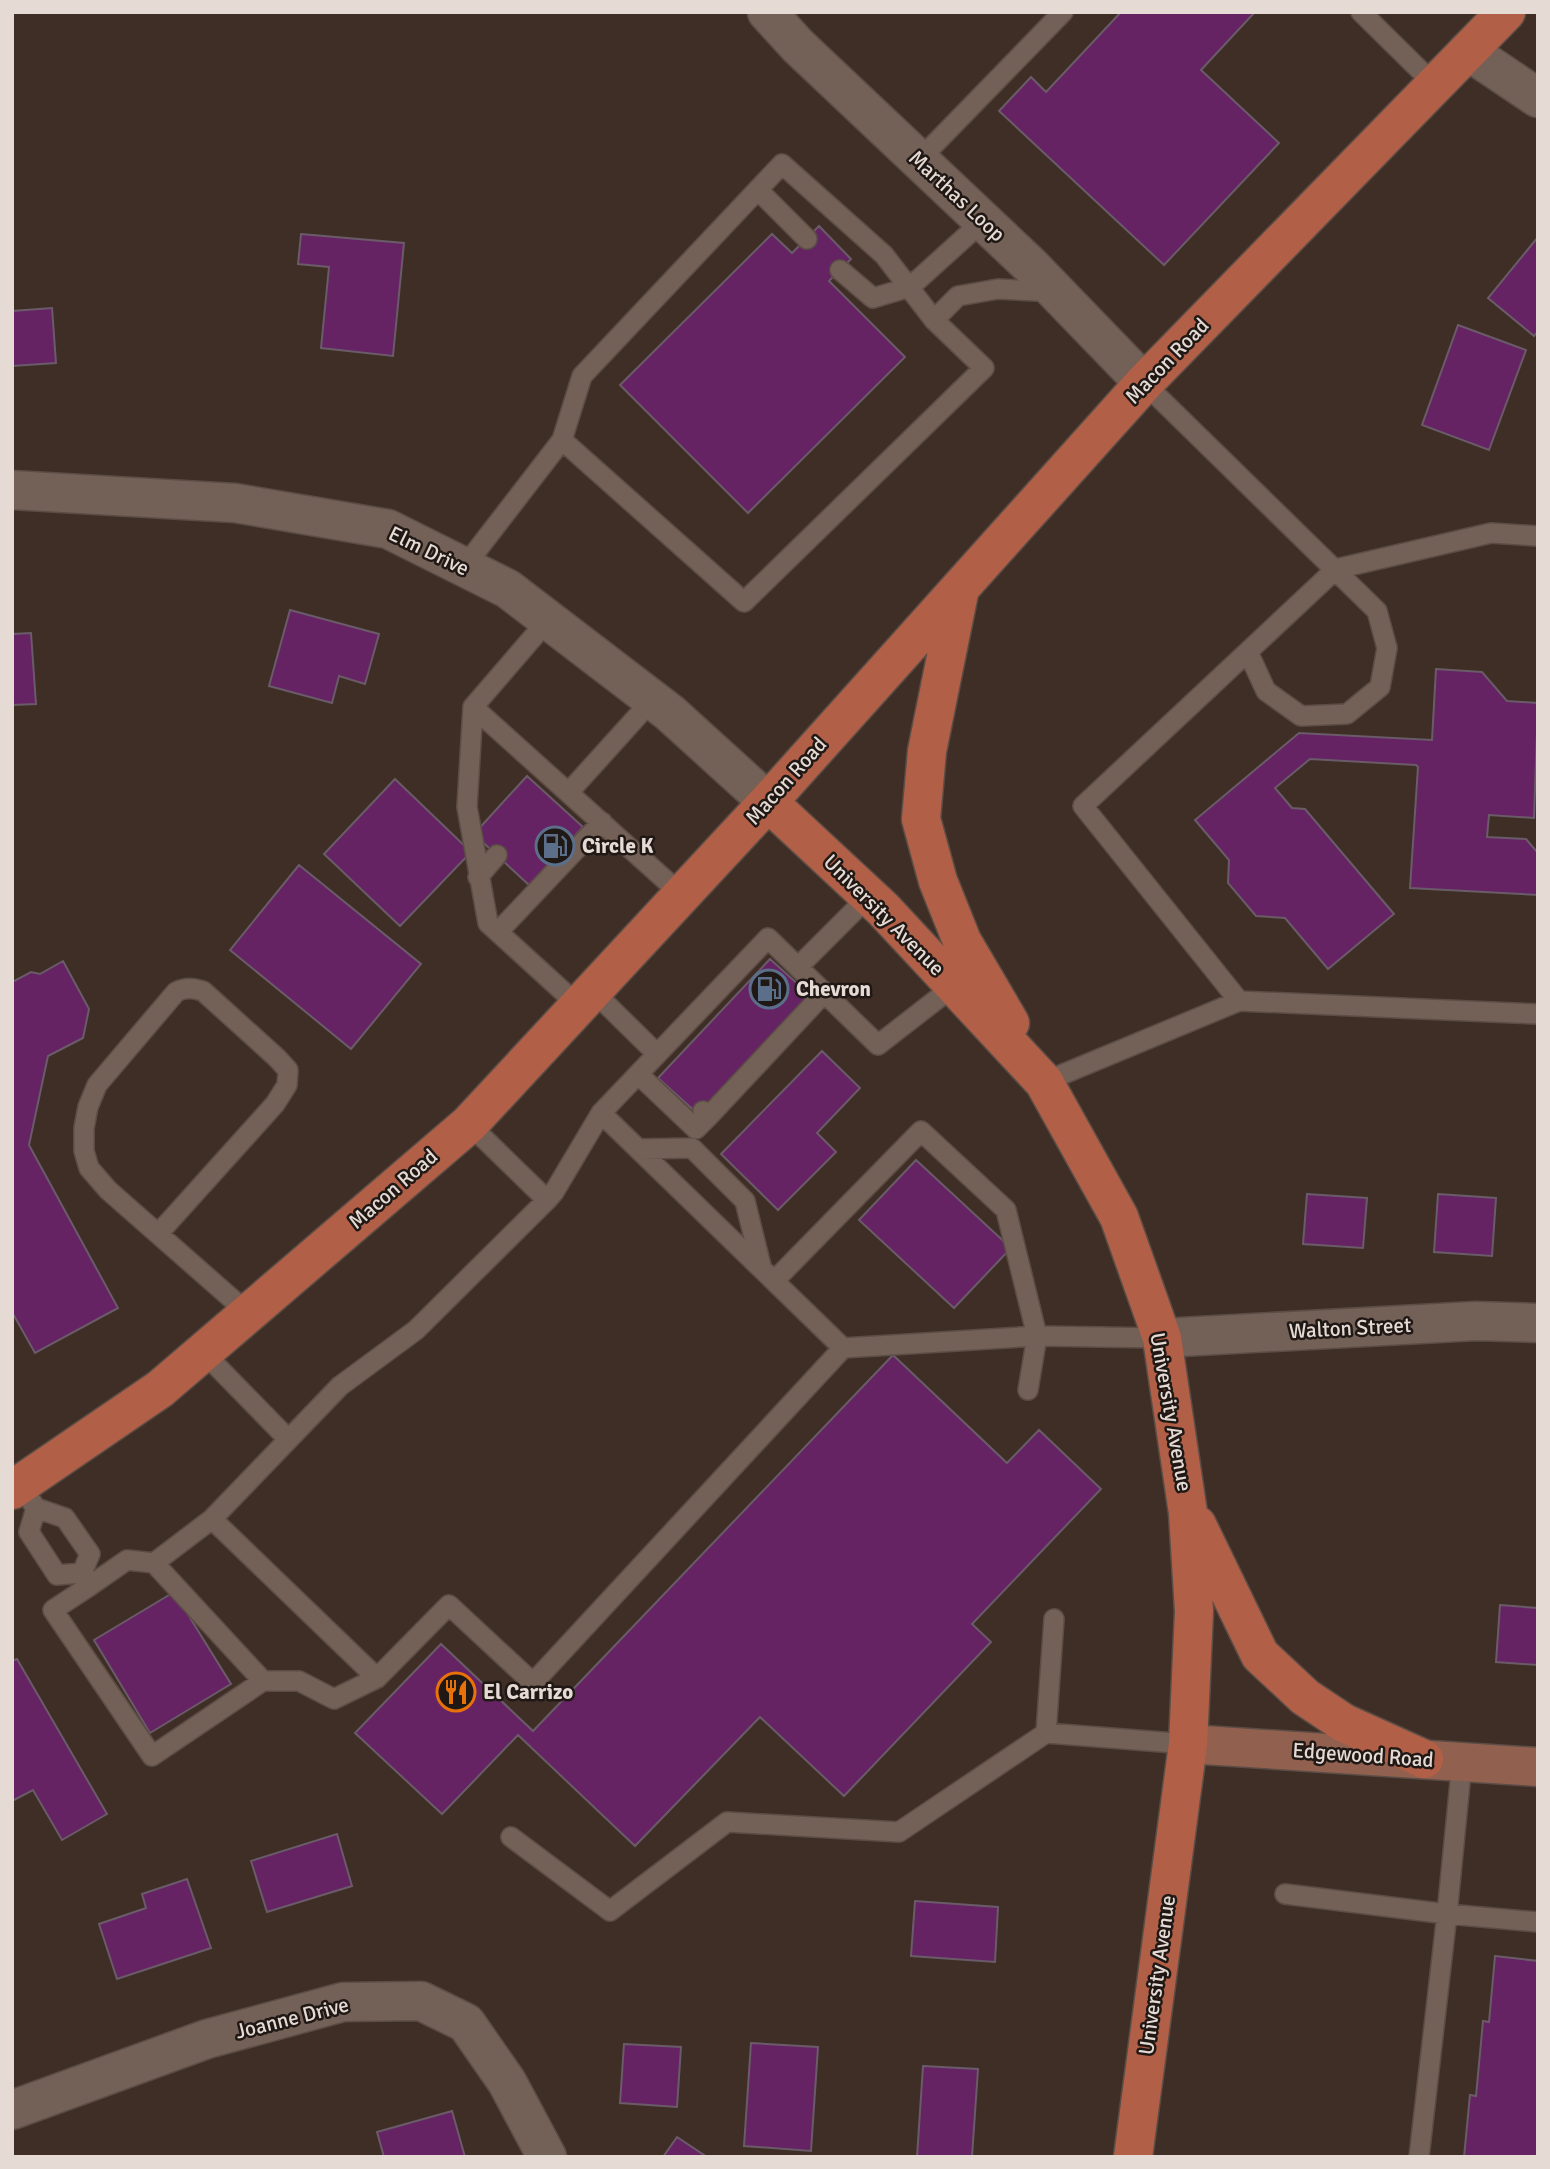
<svg xmlns="http://www.w3.org/2000/svg" width="1550" height="2169" font-family="Signika,sans-serif">
	<style>
		.building { fill: #652364; stroke: #6a5b68; stroke-width: 2 }
		.lines { fill: none; stroke-linecap: round; stroke-linejoin: round }
		.lane-casing { stroke: #5b4d45; stroke-width: 22 }
		.street-casing { stroke: #5b4d45; stroke-width: 41 }
		.secondary-casing { stroke: #5b4d45; stroke-width: 41 }
		.primary-casing { stroke: #5b4d45; stroke-width: 41 }
		.lane { stroke: #736056; stroke-width: 19 }
		.street { stroke: #736056; stroke-width: 38 }
		.secondary { stroke: #92604f; stroke-width: 38 }
		.primary { stroke: #b25f48; stroke-width: 38 }
		.labels { text-anchor: middle; stroke-width: 5; stroke-linejoin: round; paint-order: stroke }
		.street-label { font-size: 21px; fill: #e5dad4; stroke: #201814 }
		.poi-label { font-size: 21px; font-weight: bold; fill: #e5dad4; stroke: #201814; text-anchor: start }
	</style>
	<rect width="100%" height="100%" fill="#3f2e26"/>
	<!-- building -->
	<path class="building" d="M 1121,12 L 1255,12 L 1201,70 L 1279,143 L 1164,265 L 999,111 L 1031,77 L 1046,92 Z
		M 819,226 L 851,259 L 829,281 L 905,357 L 748,513 L 620,385 L 772,234 L 792,253 Z
		M 301,234 L 404,243 L 393,356 L 321,348 L 329,267 L 298,264 Z
		M 1538,237 L 1538,331 L 1534,336 L 1488,298 Z
		M 52,308 L 56,363 L 12,366 L 12,311 Z
		M 1458,325 L 1526,350 L 1489,450 L 1422,425 Z
		M 290,610 L 379,634 L 365,684 L 339,676 L 332,703 L 269,686 Z
		M 31,633 L 36,704 L 12,705 L 12,634 Z
		M 1436,669 L 1482,672 L 1507,701 L 1538,703 L 1534,818 L 1489,815 L 1487,837 L 1526,839 L 1538,853 L 1538,895 L 1410,888 L 1418,767 L 1416,765 L 1310,759 L 1275,788 L 1292,808 L 1305,809 L 1394,914 L 1328,969 L 1285,918 L 1256,916 L 1228,883 L 1229,860 L 1195,820 L 1299,733 L 1432,740 Z
		M 527,776 L 583,827 L 529,885 L 474,834 Z
		M 395,779 L 471,852 L 400,926 L 324,854 Z
		M 299,865 L 421,964 L 351,1049 L 230,950 Z
		M 770,959 L 810,995 L 699,1115 L 658,1078 Z
		M 63,961 L 89,1009 L 83,1038 L 48,1056 L 29,1145 L 118,1308 L 35,1353 L 12,1312 L 12,982 L 31,972 L 40,974 Z
		M 822,1051 L 860,1088 L 817,1133 L 836,1152 L 778,1210 L 721,1154 Z
		M 916,1160 L 1011,1248 L 954,1308 L 859,1220 Z
		M 1307,1194 L 1367,1198 L 1363,1248 L 1303,1244 Z
		M 1438,1194 L 1496,1198 L 1492,1256 L 1434,1252 Z
		M 893,1355 L 1007,1463 L 1039,1430 L 1101,1489 L 972,1624 L 991,1642 L 844,1796 L 760,1717 L 635,1846 L 518,1735 L 442,1814 L 355,1733 L 441,1644 L 533,1731 Z
		M 174,1592 L 231,1684 L 150,1733 L 94,1640 Z
		M 1500,1605 L 1538,1608 L 1538,1665 L 1496,1662 Z
		M 17,1659 L 107,1814 L 62,1840 L 33,1790 L 12,1801 L 12,1661 Z
		M 337,1834 L 352,1886 L 267,1912 L 251,1861 Z
		M 187,1879 L 211,1948 L 117,1979 L 99,1924 L 146,1908 L 142,1894 Z
		M 915,1901 L 998,1907 L 995,1962 L 911,1956 Z
		M 1495,1956 L 1538,1961 L 1538,2157 L 1464,2157 L 1470,2095 L 1476,2096 L 1483,2021 L 1489,2022 Z
		M 751,2043 L 818,2047 L 811,2151 L 744,2146 Z
		M 624,2044 L 681,2047 L 677,2107 L 620,2103 Z
		M 923,2066 L 978,2069 L 972,2157 L 917,2157 Z
		M 452,2111 L 465,2157 L 384,2157 L 377,2132 Z
		M 677,2137 L 707,2157 L 663,2157 Z"/>
	<g class="lines">
		<defs>
			<path id="lane" d="M 1361,12 L 1435,85
				M 919,160 L 1063,12
				M 758,190 L 807,239
				M 840,270 L 873,298 L 910,287 L 983,221
				M 934,320 L 958,296 L 998,289 L 1055,292
				M 1144,383 L 1377,611 L 1387,648 L 1380,687 L 1347,714 L 1301,716 L 1266,691 L 1248,652
				M 464,567 L 562,440 L 744,602 L 984,368 L 934,320 L 884,255 L 782,164 L 582,376 L 562,440
				M 473,707 L 548,620
				M 569,792 L 653,699
				M 478,877 L 497,855
				M 498,932 L 602,822
				M 798,967 L 869,896
				M 593,991 L 657,1054
				M 1239,1001 L 1083,806 L 1336,569 L 1491,533 L 1538,536
				M 579,1006 L 488,923 L 467,807 L 473,707 L 682,895
				M 638,1074 L 696,1129 L 708,1117
				M 1044,1082 L 1239,1001 L 1538,1014
				M 703,1111 L 708,1117 L 824,993
				M 601,1113 L 843,1348
				M 469,1124 L 547,1200
				M 639,1149 L 692,1148 L 745,1201 L 761,1266
				M 158,1234 L 275,1104 L 287,1085 L 288,1070 L 277,1058 L 203,991 C 193,988 186,987 176,992 L 97,1085 L 88,1107 L 84,1128 L 84,1151 L 89,1168 L 108,1190 L 248,1313
				M 775,1280 L 921,1131 L 1006,1210 L 1037,1336 L 1028,1390
				M 204,1353 L 288,1439
				M 20,1485 L 36,1508 L 65,1518 L 90,1554 L 82,1573
				M 36,1508 L 29,1532 L 57,1575 L 82,1573
				M 212,1519 L 377,1678
				M 154,1563 L 212,1519 L 340,1386 L 416,1330 L 547,1200 L 554,1192 L 601,1113 L 768,938 L 878,1045 L 954,986
				M 82,1573 L 91,1585 L 127,1560 L 154,1563 L 263,1681 L 152,1756 L 53,1610 L 91,1585
				M 1054,1619 L 1046,1733 L 1188,1744
				M 263,1681 L 299,1681 L 334,1699 L 377,1678 L 449,1605 L 533,1683 L 843,1348 L 1037,1336 L 1162,1338
				M 511,1837 L 610,1911 L 727,1822 L 899,1832 L 1046,1733
				M 1285,1894 L 1447,1914 L 1462,1762
				M 1419,2157 L 1447,1914 L 1538,1922"/>
			<path id="street" d="M 767,12 L 798,46 L 1031,266 L 1144,383
				M 1468,51 L 1538,98
				M 12,490 L 235,503 L 388,529 L 508,589 L 670,713 L 768,802
				M 1162,1338 L 1476,1321 L 1538,1323
				M 12,2110 L 207,2039 L 343,2002 L 421,2001 L 466,2023 L 507,2082 L 547,2157"/>
			<path id="secondary" d="M 1188,1744 L 1538,1767"/>
			<path id="primary" d="M 960,588 L 927,751 L 921,819 L 938,881 L 962,941 L 1010,1023
				M 768,802 L 883,909 L 1044,1082 L 1119,1217 L 1162,1338 L 1188,1513 L 1194,1611 L 1188,1744 L 1133,2157
				M 12,1490 L 160,1389 L 469,1124 L 768,802 L 1144,383 L 1506,12
				M 1197,1525 L 1260,1655 L 1305,1697 L 1344,1723 L 1424,1759"/>
		</defs>
		<!-- lane casing -->
		<use href="#lane" class="lane-casing"/>
		<!-- street casing -->
		<use href="#street" class="street-casing"/>
		<!-- secondary casing -->
		<use href="#secondary" class="secondary-casing"/>
		<!-- primary casing -->
		<use href="#primary" class="primary-casing"/>
		<!-- lane -->
		<use href="#lane" class="lane"/>
		<!-- street -->
		<use href="#street" class="street"/>
		<!-- secondary -->
		<use href="#secondary" class="secondary"/>
		<!-- primary -->
		<use href="#primary" class="primary"/>
	</g>
	<!-- icons -->
	<defs>
		<symbol id="fuel-ring" viewBox="-11 -11 22 22"><circle r="9.5" fill="#201814" stroke="#5c6f8a" stroke-width="1.5"/><path d="M-5.5-6h7V0h2V4h1.3V-2.5L3-4.5l.8-.8L6-3V5H2.5V1h-1V6h-7ZM-4.2-4.7v3.2H.2V-4.7Z" fill="#5c6f8a"/></symbol>
		<symbol id="restaurant-ring" viewBox="-11 -11 22 22"><circle r="9.5" fill="#201814" stroke="#e8710a" stroke-width="1.5"/><path d="M-5-6h1v4h1v-4h1v4h1v-4h1v5L-1.5 .5V6h-2V.5L-5-1ZM5-6V6H3V1.5H1.5Q1.5-4 5-6Z" fill="#e8710a"/></symbol>
	</defs>
	<g fill-rule="evenodd">
		<use href="#fuel-ring" x="533" y="824" width="44" height="44"/>
		<use href="#fuel-ring" x="747" y="967" width="44" height="44"/>
		<use href="#restaurant-ring" x="434" y="1670" width="44" height="44"/>
	</g>
	<g class="labels">
		<!-- street labels -->
		<g class="street-label">
			<text transform="translate(957 196) rotate(43)" y="7">Marthas Loop</text>
			<text transform="translate(1167 361) rotate(-46)" y="7">Macon Road</text>
			<text transform="translate(429 551) rotate(26)" y="7">Elm Drive</text>
			<text transform="translate(786 781) rotate(-48)" y="7">Macon Road</text>
			<text transform="translate(884 915) rotate(45)" y="7">University Avenue</text>
			<text transform="translate(393 1189) rotate(-41)" y="7">Macon Road</text>
			<text transform="translate(1350 1328) rotate(-3)" y="7">Walton Street</text>
			<text transform="translate(1171 1412) rotate(80)" y="7">University Avenue</text>
			<text transform="translate(1363 1755) rotate(4)" y="7">Edgewood Road</text>
			<text transform="translate(1157 1975) rotate(-82)" y="7">University Avenue</text>
			<text transform="translate(292 2018) rotate(-14)" y="7">Joanne Drive</text>
		</g>
		<!-- poi labels -->
		<g class="poi-label">
			<text x="582" y="853">Circle K</text>
			<text x="796" y="996">Chevron</text>
			<text x="483" y="1699">El Carrizo</text>
		</g>
	</g>
	<!-- border -->
	<rect width="1550" height="2169" fill="none" stroke="#e5dad4" stroke-width="28"/>
</svg>
